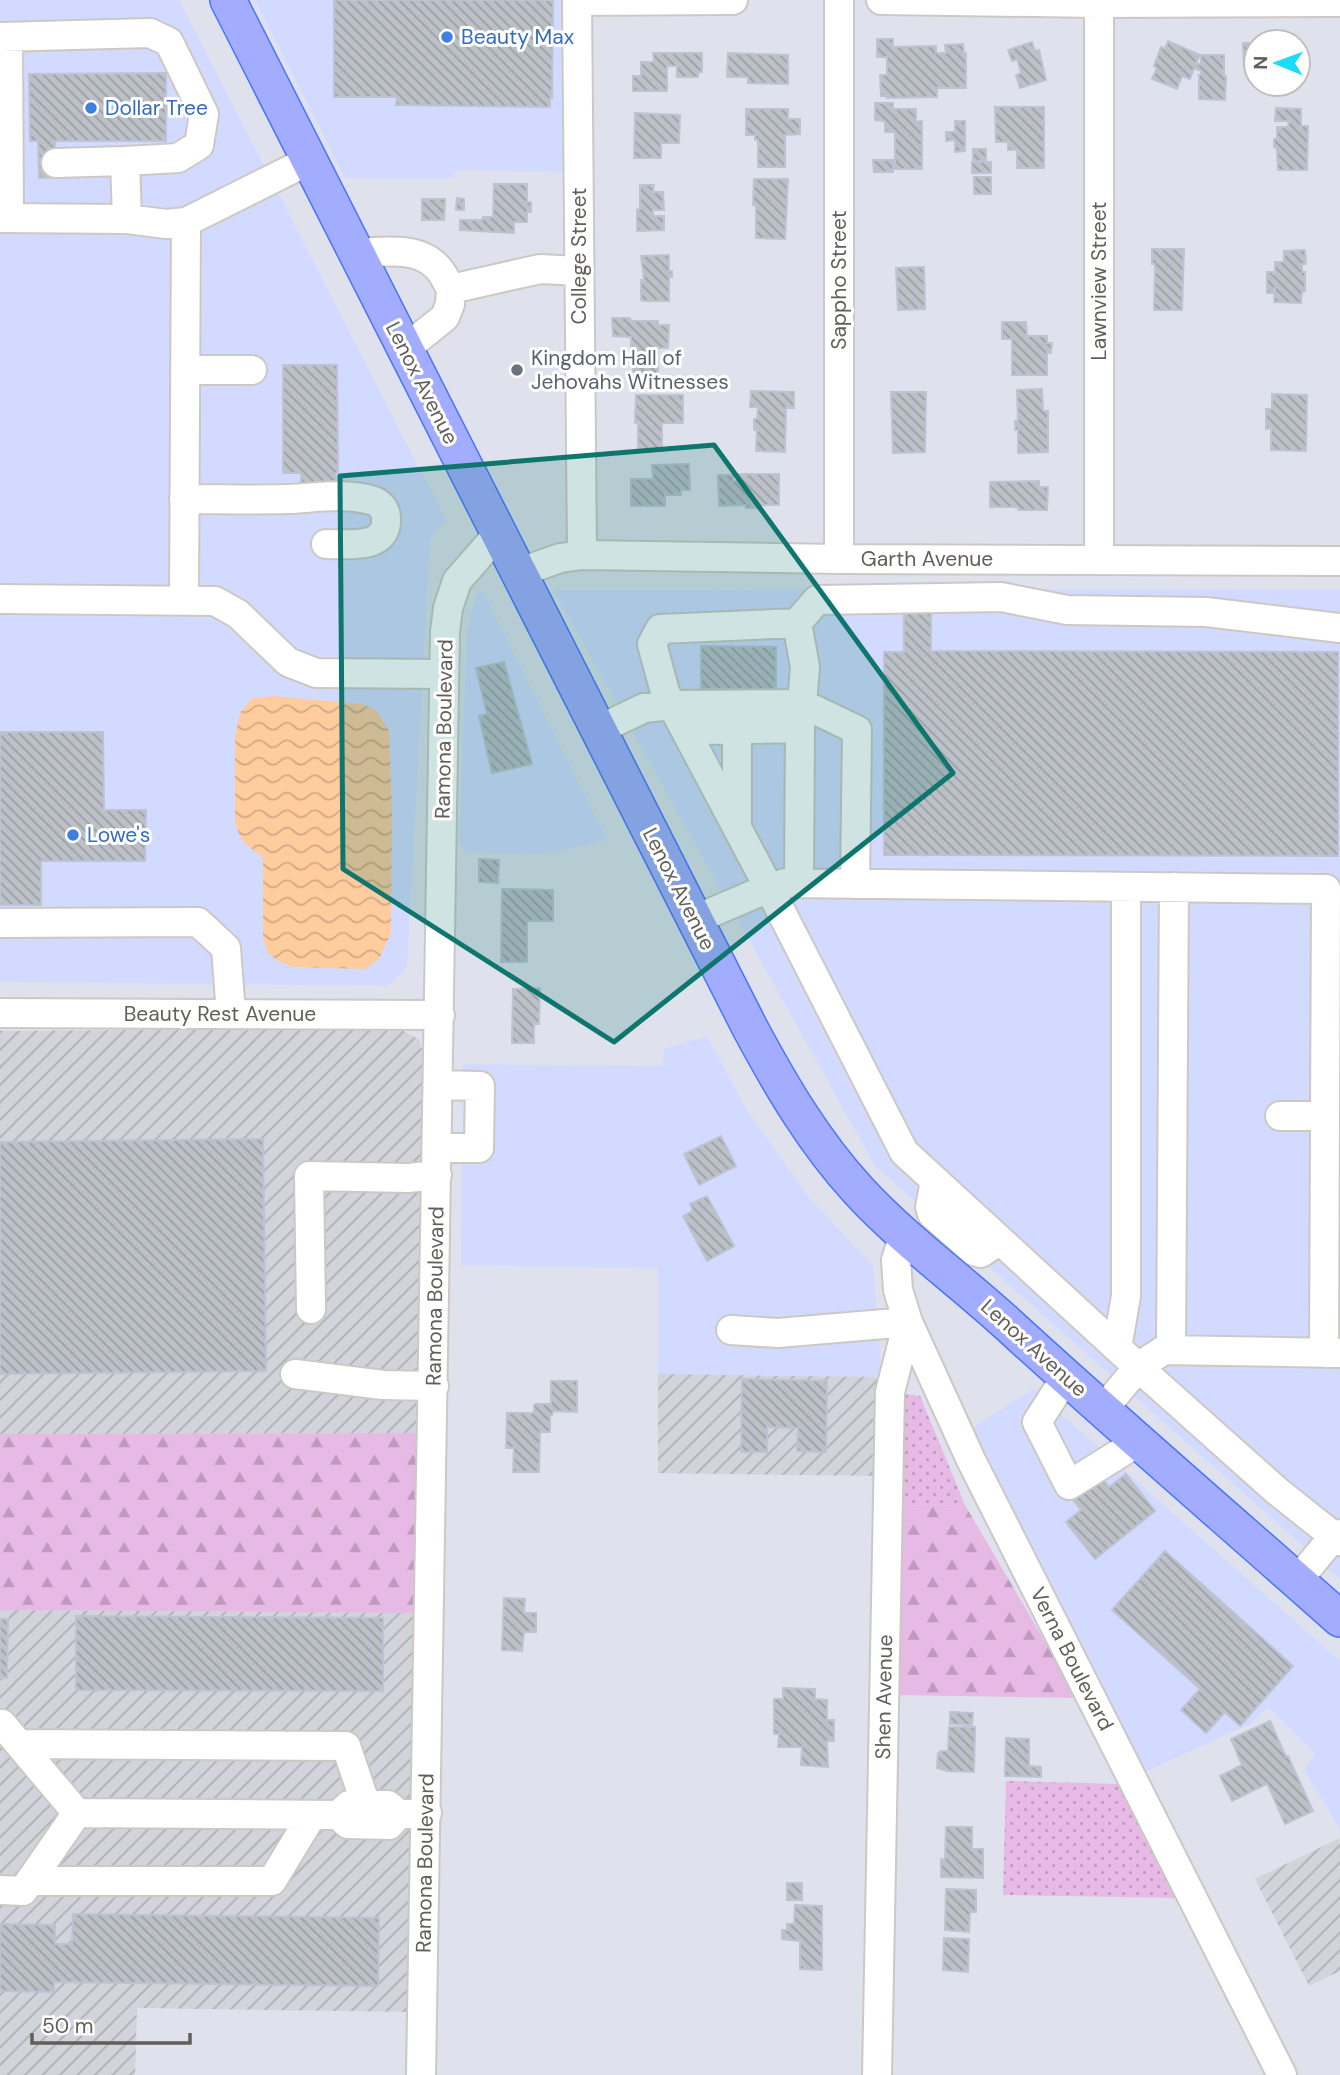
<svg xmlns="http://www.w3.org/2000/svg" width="1340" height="2075" font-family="'DM Sans',sans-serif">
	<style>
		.commercial { fill: #d2dbff }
		.industrial { fill: url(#industrial-furrows) }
		.grass { fill: url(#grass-dots) }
		.forest { fill: url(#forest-firs) }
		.water { fill: url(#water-waves) }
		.building { fill: url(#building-back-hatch); stroke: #bdc3d2; stroke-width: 2 }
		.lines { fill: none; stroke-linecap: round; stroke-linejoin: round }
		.minor-casing { stroke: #ccc9c4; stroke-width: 32 }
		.major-casing { stroke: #4974fd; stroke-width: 38 }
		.minor { stroke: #fff; stroke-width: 28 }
		.major { stroke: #a2adff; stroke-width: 35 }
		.marked { fill: #0f766e; fill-opacity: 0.2; stroke: #0f766e; stroke-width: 5; stroke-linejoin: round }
		.shop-dot { fill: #3f7fe0; stroke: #fff; stroke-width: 2.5 }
		.worship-dot { fill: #6b7280; stroke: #fff; stroke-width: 2.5 }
		.labels { text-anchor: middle; stroke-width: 6; stroke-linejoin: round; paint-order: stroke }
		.shop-label { font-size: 21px; fill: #366cbe; stroke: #fff; text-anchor: start }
		.street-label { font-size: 21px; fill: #625e58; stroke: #fff }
		.worship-label { font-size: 21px; fill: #5b616d; stroke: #fff; text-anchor: start }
	</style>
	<defs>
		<pattern id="industrial-furrows" width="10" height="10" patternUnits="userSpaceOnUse" patternTransform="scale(1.75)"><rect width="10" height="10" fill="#d2d4db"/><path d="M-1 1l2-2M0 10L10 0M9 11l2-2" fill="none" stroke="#aeafb4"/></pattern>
		<pattern id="grass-dots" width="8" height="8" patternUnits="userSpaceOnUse" patternTransform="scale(1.75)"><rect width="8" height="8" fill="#e7b9e5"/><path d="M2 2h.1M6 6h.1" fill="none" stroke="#bf9abc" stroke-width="1.8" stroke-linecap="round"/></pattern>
		<pattern id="forest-firs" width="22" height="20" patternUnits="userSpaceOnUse" patternTransform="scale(1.75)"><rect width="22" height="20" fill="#e7b9e5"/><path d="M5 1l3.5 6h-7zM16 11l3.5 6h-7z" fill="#bf9abc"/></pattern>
		<pattern id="water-waves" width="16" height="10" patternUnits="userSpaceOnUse" patternTransform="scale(1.75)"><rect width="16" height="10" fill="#ffcc9d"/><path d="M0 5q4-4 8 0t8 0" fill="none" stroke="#d2a983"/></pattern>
		<pattern id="building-back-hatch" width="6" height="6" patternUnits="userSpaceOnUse" patternTransform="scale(1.75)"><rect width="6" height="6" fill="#bcc0c7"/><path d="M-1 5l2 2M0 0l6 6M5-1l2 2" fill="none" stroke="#9c9fa4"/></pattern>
	</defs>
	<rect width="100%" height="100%" fill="#dfe2ed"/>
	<!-- commercial -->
	<path class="commercial" d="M 0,0 L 179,0 L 447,522 L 438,527 L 430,539 L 407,968 L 388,986 L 0,982 Z
		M 255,0 L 569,0 L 568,172 L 456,170 L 455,178 L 345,178 Z
		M 1340,589 L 1340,1579 L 875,1166 L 554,590 Z
		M 482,590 L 607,840 L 543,854 L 466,852 L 459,841 L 467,633 L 475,599 Z
		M 707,1036 L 746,1109 L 811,1200 L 873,1265 L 882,1377 L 658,1374 L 658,1268 L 461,1265 L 463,1064 L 663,1066 L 664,1049 Z
		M 1033,1389 L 1340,1661 L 1340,1829 L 1304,1770 L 1315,1754 L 1268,1707 L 1252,1723 L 1143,1773 L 969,1430 Z"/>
	<!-- industrial -->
	<path class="industrial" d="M 398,1028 L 420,1040 L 425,1066 L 419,1433 L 0,1434 L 0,1031 Z
		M 658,1374 L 882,1377 L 880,1476 L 658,1473 Z
		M 0,1610 L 416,1613 L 410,2012 L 137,2008 L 135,2075 L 0,2075 Z
		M 1340,1838 L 1340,1971 L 1309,1986 L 1255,1879 Z"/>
	<!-- grass -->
	<path class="grass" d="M 906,1394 L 920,1396 L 965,1505 L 898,1506 L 900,1403 Z
		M 1006,1781 L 1122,1784 L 1180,1898 L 1003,1895 Z"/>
	<!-- forest -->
	<path class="forest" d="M 419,1433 L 416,1613 L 0,1610 L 0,1434 Z
		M 965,1505 L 1078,1698 L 892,1695 L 898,1506 Z"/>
	<!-- water -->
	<path class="water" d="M 273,696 L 362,704 L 376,710 L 389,731 L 392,814 L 391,933 L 379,959 L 365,969 L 293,967 L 278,961 L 268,953 L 263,939 L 263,858 L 242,841 L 235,823 L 235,737 L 240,713 L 251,699 Z"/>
	<!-- building -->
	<path class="building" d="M 334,0 L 553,0 L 552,98 L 550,98 L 550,107 L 396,105 L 397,97 L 334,97 Z
		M 877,39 L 893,39 L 893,47 L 936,46 L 936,53 L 946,53 L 945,45 L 963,44 L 964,53 L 966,53 L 966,88 L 937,88 L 937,97 L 887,98 L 887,96 L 881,96 L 880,75 L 887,75 L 887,57 L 877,57 Z
		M 1168,41 L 1200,55 L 1196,63 L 1201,65 L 1201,55 L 1224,55 L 1224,76 L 1226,76 L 1225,100 L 1199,99 L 1199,75 L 1201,75 L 1201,71 L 1194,68 L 1190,79 L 1182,76 L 1177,89 L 1152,79 L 1157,68 L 1154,66 L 1161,47 L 1165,49 Z
		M 1032,42 L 1035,51 L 1039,50 L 1046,80 L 1020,88 L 1016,75 L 1021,73 L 1017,59 L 1012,61 L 1008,50 Z
		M 1243,43 L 1256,43 L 1256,67 L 1244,67 Z
		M 1298,50 L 1305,68 L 1301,69 L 1305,81 L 1298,84 Z
		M 653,53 L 702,53 L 702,72 L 698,72 L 698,77 L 677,77 L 677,66 L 667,66 L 667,91 L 633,91 L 633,76 L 641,76 L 641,62 L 654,62 Z
		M 728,53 L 788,55 L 788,84 L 748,83 L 748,77 L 727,77 Z
		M 166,73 L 166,141 L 55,141 L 56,177 L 39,178 L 38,141 L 30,141 L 29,74 Z
		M 875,103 L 893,103 L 893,109 L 916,109 L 916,122 L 922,121 L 922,169 L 895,169 L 895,132 L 885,132 L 885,121 L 875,120 Z
		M 995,107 L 1044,107 L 1044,168 L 1017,168 L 1017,150 L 1008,150 L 1008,142 L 996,142 Z
		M 1276,108 L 1301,109 L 1301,126 L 1308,126 L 1307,170 L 1278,170 L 1277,148 L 1274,147 L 1274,139 L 1277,139 L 1277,127 L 1288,127 L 1289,121 L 1275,121 Z
		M 746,109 L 788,109 L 788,119 L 800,119 L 800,134 L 785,135 L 785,167 L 758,167 L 758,140 L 755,140 L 755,135 L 746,135 Z
		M 635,113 L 680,115 L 679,143 L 661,143 L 661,158 L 634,158 Z
		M 955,121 L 965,121 L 965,151 L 955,152 L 955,140 L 946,141 L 946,132 L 955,132 Z
		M 973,149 L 986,149 L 986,161 L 973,161 Z
		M 873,160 L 893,160 L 893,172 L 874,172 Z
		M 972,162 L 991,162 L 991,173 L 972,173 Z
		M 974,177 L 991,177 L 991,194 L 974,194 Z
		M 754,179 L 788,179 L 785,239 L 756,238 L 756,205 L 753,205 Z
		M 494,184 L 527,184 L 527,202 L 531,202 L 531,212 L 527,212 L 527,222 L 514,222 L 514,233 L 460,230 L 460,220 L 482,220 L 483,217 L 493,217 Z
		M 640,185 L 654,185 L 653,192 L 663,192 L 664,210 L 653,210 L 653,216 L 664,216 L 664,230 L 637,231 L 637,210 L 640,209 Z
		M 457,198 L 464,199 L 464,210 L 456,210 Z
		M 422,199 L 445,199 L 444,220 L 422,220 Z
		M 1152,249 L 1184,249 L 1182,310 L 1154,310 L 1155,264 L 1152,264 Z
		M 1305,250 L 1306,264 L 1302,264 L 1302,272 L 1305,272 L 1305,291 L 1302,292 L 1301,303 L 1274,302 L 1275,287 L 1273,293 L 1267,293 L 1267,272 L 1273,272 L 1273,274 L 1275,274 L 1275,262 L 1284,262 L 1284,251 Z
		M 669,255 L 669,271 L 672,271 L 672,277 L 669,277 L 669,301 L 644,301 L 641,300 L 641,280 L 644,280 L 641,256 Z
		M 924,267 L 925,309 L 898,310 L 896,268 Z
		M 612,318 L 630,318 L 631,321 L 658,321 L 658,325 L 669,325 L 668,348 L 658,348 L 658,383 L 633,382 L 633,350 L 631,350 L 631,337 L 613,336 Z
		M 1002,322 L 1026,322 L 1027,336 L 1047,336 L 1047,343 L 1052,343 L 1051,353 L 1047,353 L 1047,375 L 1012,375 L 1012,339 L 1002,339 Z
		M 283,365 L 337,365 L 338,473 L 336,473 L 336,488 L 301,488 L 301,473 L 283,473 Z
		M 1042,389 L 1043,411 L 1048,411 L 1048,452 L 1018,453 L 1018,430 L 1015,430 L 1015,421 L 1018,421 L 1017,390 Z
		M 751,391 L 794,392 L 794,408 L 786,408 L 785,452 L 756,451 L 757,430 L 754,430 L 754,419 L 757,419 L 758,407 L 750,407 Z
		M 891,392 L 926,392 L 925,452 L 893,453 Z
		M 1272,394 L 1307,395 L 1306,451 L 1271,450 L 1271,428 L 1266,429 L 1266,409 L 1272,409 Z
		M 636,395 L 683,395 L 683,423 L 662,423 L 662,451 L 638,451 L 638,423 L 635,423 Z
		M 689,464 L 690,490 L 681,490 L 681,495 L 665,495 L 665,506 L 631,506 L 631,479 L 653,479 L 652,465 Z
		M 738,474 L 779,474 L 779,505 L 757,505 L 757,508 L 746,508 L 746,505 L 719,506 L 718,475 L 733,475 L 733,481 L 738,481 Z
		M 1039,481 L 1039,487 L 1048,487 L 1047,510 L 1018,510 L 1018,507 L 990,507 L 990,482 Z
		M 904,609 L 931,609 L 931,651 L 1338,652 L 1338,856 L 884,855 L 884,652 L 904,652 Z
		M 701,646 L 776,647 L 776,689 L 701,689 Z
		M 504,662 L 532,764 L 492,773 L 479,716 L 487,714 L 476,668 Z
		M 0,732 L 103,732 L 104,810 L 146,810 L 145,861 L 41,861 L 41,905 L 0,905 Z
		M 479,859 L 499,860 L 498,883 L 479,882 Z
		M 502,889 L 553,890 L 553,921 L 527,921 L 527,962 L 501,962 Z
		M 540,988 L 539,1024 L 534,1024 L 534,1043 L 512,1043 L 513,989 Z
		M 721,1136 L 736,1166 L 699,1185 L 684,1154 Z
		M 263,1139 L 266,1371 L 0,1374 L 0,1142 Z
		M 707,1196 L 734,1246 L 707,1261 L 683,1216 L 693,1211 L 690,1204 Z
		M 742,1379 L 827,1381 L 826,1452 L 797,1451 L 798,1428 L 767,1427 L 767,1452 L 741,1452 Z
		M 551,1381 L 577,1381 L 577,1412 L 553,1411 L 552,1415 L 550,1415 L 550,1432 L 540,1432 L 539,1472 L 513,1472 L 514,1448 L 506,1448 L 507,1413 L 534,1413 L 534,1405 L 536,1404 L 551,1404 L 551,1406 Z
		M 1126,1474 L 1155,1511 L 1095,1559 L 1066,1522 L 1081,1510 L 1073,1500 L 1101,1477 L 1109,1487 Z
		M 1165,1551 L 1293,1666 L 1240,1726 L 1225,1712 L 1206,1733 L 1181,1710 L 1200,1689 L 1112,1610 Z
		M 504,1598 L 525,1599 L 524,1613 L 536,1613 L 536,1632 L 524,1632 L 522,1651 L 502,1650 Z
		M 76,1616 L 383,1618 L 383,1691 L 76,1690 Z
		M 0,1619 L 8,1619 L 7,1678 L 0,1678 Z
		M 783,1688 L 815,1689 L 815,1699 L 827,1700 L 827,1720 L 834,1720 L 834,1741 L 827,1741 L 828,1767 L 801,1765 L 802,1747 L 778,1747 L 779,1734 L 774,1734 L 774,1699 L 783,1699 Z
		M 950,1712 L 973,1713 L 972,1725 L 950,1724 Z
		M 1270,1721 L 1286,1757 L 1288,1756 L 1313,1811 L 1285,1824 L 1267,1783 L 1265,1785 L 1232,1801 L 1220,1776 L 1242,1765 L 1231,1739 Z
		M 949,1727 L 975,1727 L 974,1772 L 947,1771 L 937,1768 L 938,1753 L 940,1753 L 940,1751 L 948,1751 Z
		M 1006,1738 L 1029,1739 L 1029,1766 L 1041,1767 L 1041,1777 L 1005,1776 Z
		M 946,1827 L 972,1827 L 972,1849 L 983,1849 L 983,1878 L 941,1877 L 941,1859 L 945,1860 Z
		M 787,1883 L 802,1883 L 802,1900 L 787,1900 Z
		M 946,1889 L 976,1890 L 976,1912 L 970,1912 L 969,1932 L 945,1930 Z
		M 795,1905 L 822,1906 L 822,1970 L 800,1969 L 800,1941 L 782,1939 L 782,1930 L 787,1930 L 787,1924 L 794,1924 Z
		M 73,1914 L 379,1918 L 378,1986 L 54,1982 L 54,1992 L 0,1991 L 0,1924 L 55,1925 L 55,1944 L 72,1944 Z
		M 944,1938 L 969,1939 L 968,1972 L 943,1970 Z"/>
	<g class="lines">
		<defs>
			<path id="minor" d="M 577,0 L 582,555
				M 881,0 L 1099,3 L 1340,2
				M 577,1 L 733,0
				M 1099,3 L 1099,559
				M 0,37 L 150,33 L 169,42 L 204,114 L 199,145 L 178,158 L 125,161 L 127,219
				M 8,37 L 9,218
				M 56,163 L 125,161
				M 0,218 L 127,219 L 166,224 L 186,222 L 310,160
				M 357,253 C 382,252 416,246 436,266 C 442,271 447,282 451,289 L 540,269 L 579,271
				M 405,349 L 445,317 L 450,304 L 451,289
				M 185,370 L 252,370
				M 184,499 C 219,499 253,500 288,499 C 315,498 348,492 374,501 C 381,504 386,510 386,518 C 388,550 348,544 326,544
				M 839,559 L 839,0
				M 518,573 L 560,558 L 582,555 L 839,559 L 1340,561
				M 0,599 L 215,601 L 238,614 L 288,662 L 316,673 L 444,674
				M 184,600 L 186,222
				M 797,623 L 805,667 L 800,728 L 799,883
				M 1340,628 L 1206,612 L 1067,610 L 1001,597 L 817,600 L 797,623 L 660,629 L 652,644 L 665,692 L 769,888 L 904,1152 L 1138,1367 L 1277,1491 L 1340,1541
				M 598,730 L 644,708 L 672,705 L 803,704 L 857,730 L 855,884
				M 686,730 L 800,728
				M 737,825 L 737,729
				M 694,920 L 769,888 L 785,883 L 1326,889 L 1324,1353
				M 0,923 L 198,922 L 226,948 L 231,1014
				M 0,1013 L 440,1015
				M 1280,1116 L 1325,1116
				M 438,1148 L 479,1148 L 480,1086 L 439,1085
				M 935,1181 L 930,1207 L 932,1214 L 974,1251 L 981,1253 L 999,1240
				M 904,1234 L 896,1260 L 898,1290 L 908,1322 L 971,1460 L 1282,2075
				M 311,1309 L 309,1176 L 408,1178 L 437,1175
				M 731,1330 L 778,1333 L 908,1322 L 890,1392 L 877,2075
				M 1117,1348 L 1126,1296 L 1126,887
				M 1171,1350 L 1174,887
				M 295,1374 L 383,1385 L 434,1386
				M 1066,1377 L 1037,1422 L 1069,1485 L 1138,1442
				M 1103,1410 L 1138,1367 L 1164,1350 L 1340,1353
				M 1297,1581 L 1334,1536 L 1340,1534
				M 0,1724 L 2,1724 L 77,1813 L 338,1815
				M 19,1744 L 346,1746 L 366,1805
				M 399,1814 L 389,1825 L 348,1824 L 338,1815 L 349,1805 L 388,1805 L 399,1814 L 427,1813
				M 30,1881 L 272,1881 L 312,1815
				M 0,1890 L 23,1891 L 77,1813
				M 421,2075 L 445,632 L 448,608 L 457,581 L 498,534"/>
			<path id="major" d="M 228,0 L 750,1028 C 781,1086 814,1142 858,1190 C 905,1241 961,1281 1012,1328 C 1120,1427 1231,1522 1340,1619"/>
		</defs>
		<!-- minor casing -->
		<use href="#minor" class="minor-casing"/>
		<!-- major casing -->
		<use href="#major" class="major-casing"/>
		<!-- minor -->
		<use href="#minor" class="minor"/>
		<!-- major -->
		<use href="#major" class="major"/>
	</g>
	<!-- marked area -->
	<path class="marked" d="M 714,445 L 953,773 L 614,1042 L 343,869 L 340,476 Z"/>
	<!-- markers -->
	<g class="shop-dot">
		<circle cx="447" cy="37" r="7"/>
		<circle cx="91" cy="108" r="7"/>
		<circle cx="73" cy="835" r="7"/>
	</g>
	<circle class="worship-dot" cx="517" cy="370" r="7"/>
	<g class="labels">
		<!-- shop labels -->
		<g class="shop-label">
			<text x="461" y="44">Beauty Max</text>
			<text x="105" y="115">Dollar Tree</text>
			<text x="87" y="842">Lowe's</text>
		</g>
		<!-- street labels -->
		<g class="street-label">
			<text transform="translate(579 256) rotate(-90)" y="7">College Street</text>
			<text transform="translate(839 280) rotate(-90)" y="7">Sappho Street</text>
			<text transform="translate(1099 281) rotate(-90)" y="7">Lawnview Street</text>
			<text transform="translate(422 383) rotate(63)" y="7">Lenox Avenue</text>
			<text x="927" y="566">Garth Avenue</text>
			<text transform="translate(444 729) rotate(-89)" y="7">Ramona Boulevard</text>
			<text transform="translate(679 889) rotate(63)" y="7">Lenox Avenue</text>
			<text x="220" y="1021">Beauty Rest Avenue</text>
			<text transform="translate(435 1296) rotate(-89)" y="7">Ramona Boulevard</text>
			<text transform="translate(1034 1348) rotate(42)" y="7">Lenox Avenue</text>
			<text transform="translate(1072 1659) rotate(63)" y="7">Verna Boulevard</text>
			<text transform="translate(884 1697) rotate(-89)" y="7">Shen Avenue</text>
			<text transform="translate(425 1863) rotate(-89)" y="7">Ramona Boulevard</text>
		</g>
		<!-- worship labels -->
		<g class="worship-label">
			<text x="531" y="365">Kingdom Hall of<tspan x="531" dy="24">Jehovahs Witnesses</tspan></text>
		</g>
	</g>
	<!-- north arrow -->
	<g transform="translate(1277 63) rotate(271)"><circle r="33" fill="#ffffff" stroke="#c0bfbc" stroke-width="2"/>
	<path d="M0-5L12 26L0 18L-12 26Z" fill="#1bdcf7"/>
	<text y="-10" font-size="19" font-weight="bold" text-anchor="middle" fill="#625e58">N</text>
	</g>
	<!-- scale -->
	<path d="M32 2033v10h158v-10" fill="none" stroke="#625e58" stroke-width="3.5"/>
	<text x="42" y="2033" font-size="21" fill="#625e58" stroke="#ffffff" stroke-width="5" paint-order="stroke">50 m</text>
</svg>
